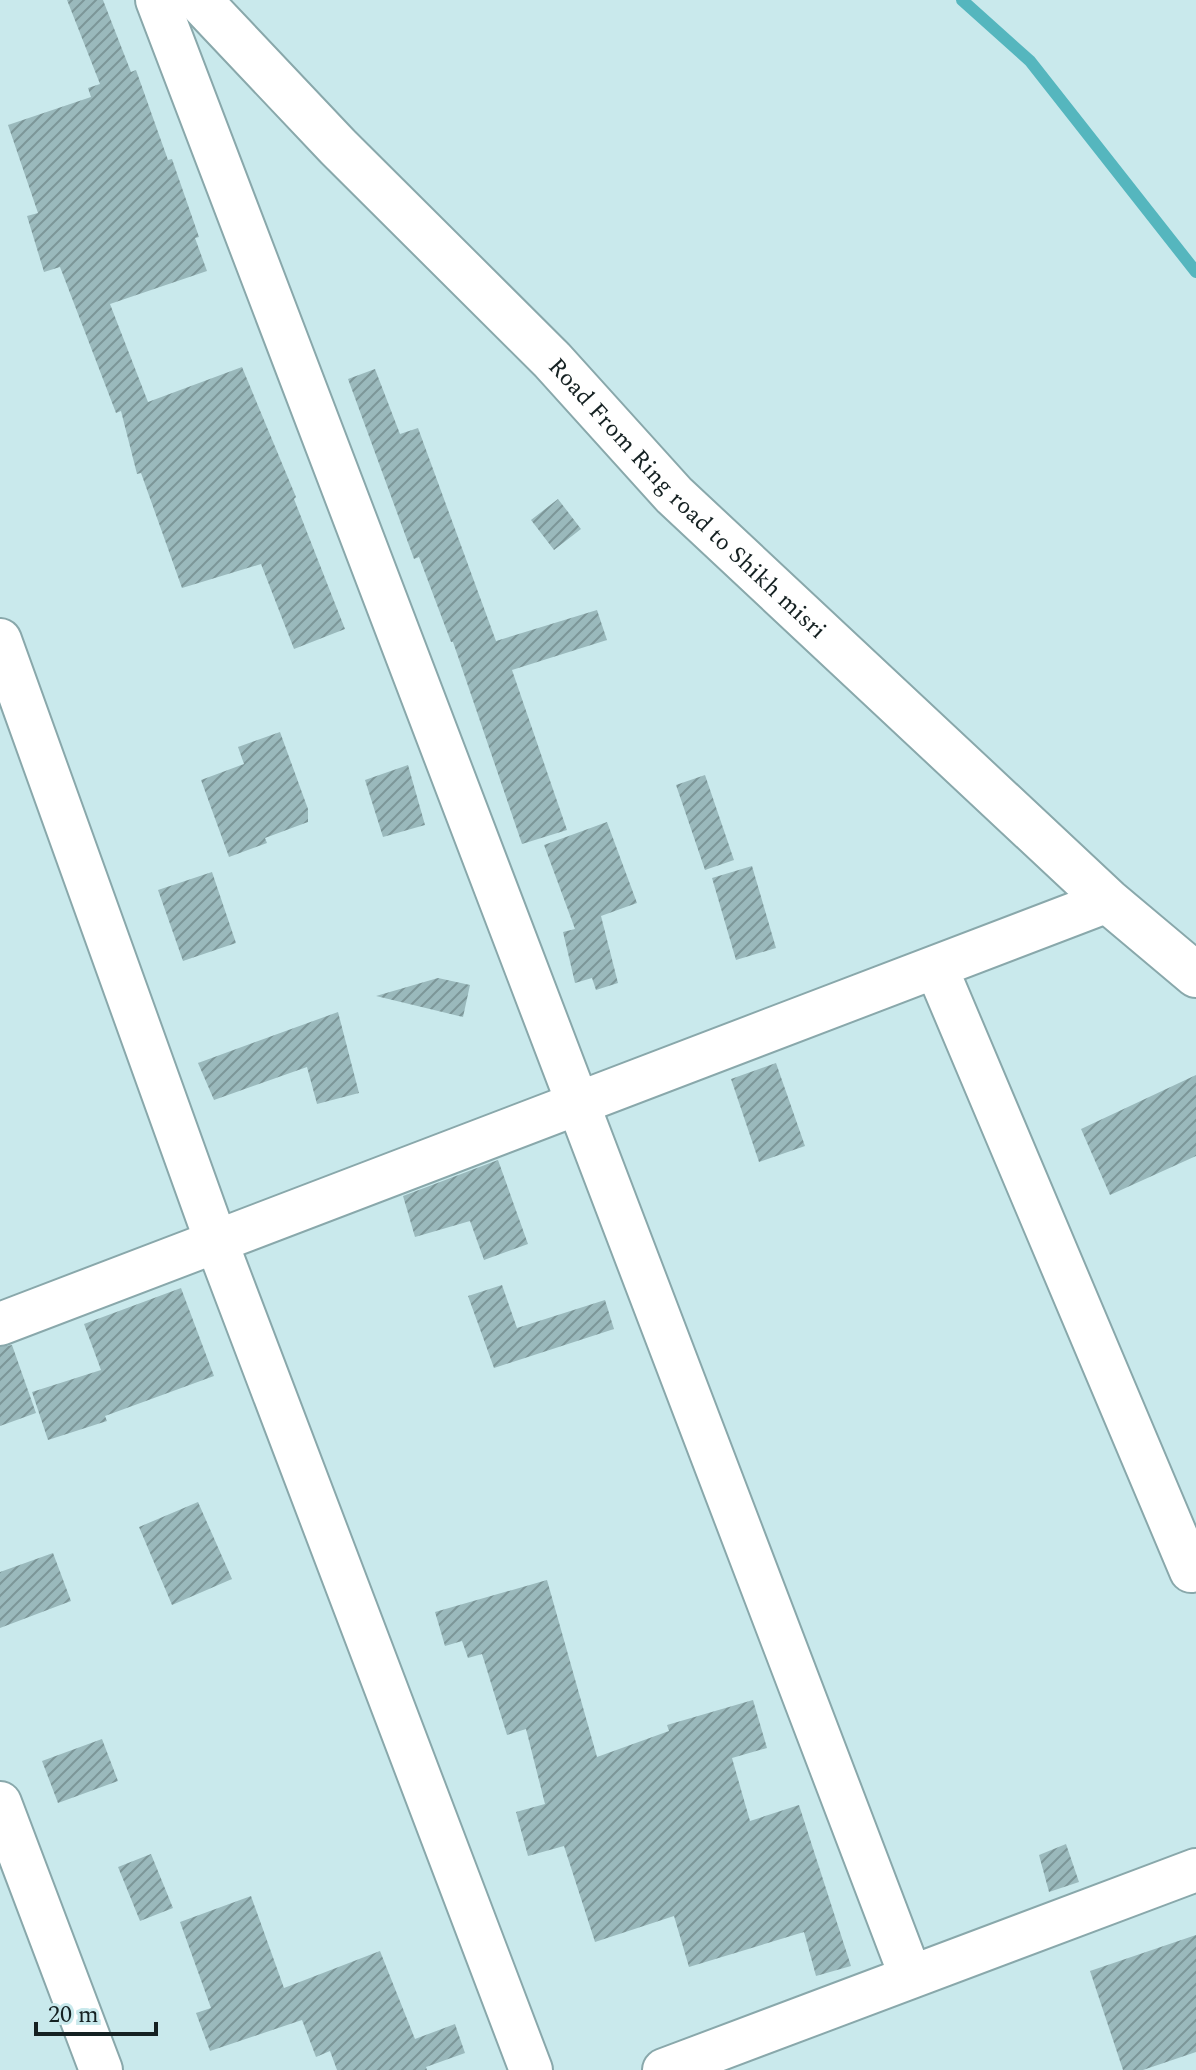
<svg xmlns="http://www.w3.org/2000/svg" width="1196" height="2070" font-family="Spectral,serif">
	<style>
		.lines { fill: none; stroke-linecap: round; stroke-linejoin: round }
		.stream { stroke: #55b6be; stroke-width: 12 }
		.building { fill: url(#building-hatch) }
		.street-casing { stroke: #89a8ab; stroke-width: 46 }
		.secondary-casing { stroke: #89a8ab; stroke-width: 48 }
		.street { stroke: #fff; stroke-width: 42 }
		.secondary { stroke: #fff; stroke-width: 44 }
		.labels { text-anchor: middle; stroke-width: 6; stroke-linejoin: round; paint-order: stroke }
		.street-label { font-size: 24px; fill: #152122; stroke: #c9e9ec }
	</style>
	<defs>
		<pattern id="building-hatch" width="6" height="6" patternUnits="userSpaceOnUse" patternTransform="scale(2)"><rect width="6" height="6" fill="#9ab9bc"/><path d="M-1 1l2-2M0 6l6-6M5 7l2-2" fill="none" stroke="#7c9698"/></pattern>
	</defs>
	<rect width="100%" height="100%" fill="#c9e9ec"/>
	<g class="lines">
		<!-- stream -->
		<path class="stream" d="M 962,0 L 1030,61 L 1196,272"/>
	</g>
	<!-- building -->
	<path class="building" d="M 67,0 L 103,0 L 131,72 L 136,70 L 168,160 L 172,159 L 199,237 L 195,238 L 207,271 L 110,304 L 148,402 L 242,367 L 296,497 L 294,499 L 345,629 L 294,649 L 261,564 L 182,588 L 141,473 L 137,474 L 121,411 L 116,413 L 60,267 L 44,272 L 27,216 L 38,213 L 8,125 L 91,97 L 88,88 L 100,84 Z
		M 375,369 L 400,434 L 418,428 L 496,641 L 597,610 L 607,640 L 512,670 L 567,830 L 522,844 L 453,642 L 451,642 L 419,557 L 414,559 L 348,379 Z
		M 558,499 L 581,529 L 554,550 L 531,520 Z
		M 280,732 L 308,809 L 308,822 L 265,838 L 267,843 L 229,857 L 201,780 L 244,764 L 238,747 Z
		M 408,765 L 425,825 L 383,837 L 365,780 Z
		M 705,775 L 734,860 L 705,870 L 676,785 Z
		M 607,822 L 637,903 L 601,916 L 618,983 L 596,990 L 592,978 L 575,983 L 563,932 L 575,929 L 544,845 Z
		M 752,866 L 776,948 L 736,960 L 712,878 Z
		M 212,872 L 236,943 L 183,961 L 158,890 Z
		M 438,978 L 470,985 L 463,1017 L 376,996 Z
		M 338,1012 L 359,1093 L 317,1104 L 307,1067 L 214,1100 L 198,1063 Z
		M 776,1063 L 805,1146 L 759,1162 L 731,1079 Z
		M 1196,1075 L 1196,1156 L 1110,1195 L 1081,1129 Z
		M 498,1160 L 528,1244 L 484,1260 L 470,1221 L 415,1237 L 403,1196 Z
		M 502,1285 L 517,1328 L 605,1300 L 614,1329 L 494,1368 L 468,1296 Z
		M 181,1288 L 214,1376 L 105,1416 L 107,1421 L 48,1440 L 32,1392 L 101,1370 L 84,1324 Z
		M 12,1345 L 36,1413 L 0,1426 L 0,1347 Z
		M 198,1502 L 232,1579 L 172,1605 L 139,1527 Z
		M 53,1553 L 71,1601 L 0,1628 L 0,1572 Z
		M 547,1580 L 597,1757 L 669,1731 L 667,1725 L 753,1700 L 767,1748 L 732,1758 L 750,1821 L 799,1805 L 851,1966 L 816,1976 L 804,1932 L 689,1967 L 674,1916 L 595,1942 L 564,1846 L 528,1856 L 516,1812 L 545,1804 L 526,1729 L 507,1735 L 482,1654 L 468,1658 L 462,1641 L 445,1646 L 435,1612 Z
		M 102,1739 L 118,1781 L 58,1803 L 42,1761 Z
		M 1066,1844 L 1079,1882 L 1049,1892 L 1039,1855 Z
		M 151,1854 L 173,1908 L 140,1921 L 118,1867 Z
		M 251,1896 L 284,1988 L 380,1951 L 415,2039 L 455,2024 L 465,2053 L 426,2067 L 427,2070 L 337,2070 L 330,2051 L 316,2057 L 302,2020 L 210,2051 L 196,2013 L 211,2008 L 180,1922 Z
		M 1196,1935 L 1196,2052 L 1143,2070 L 1123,2070 L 1090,1971 Z"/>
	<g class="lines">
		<defs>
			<path id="street" d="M 157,0 L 911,1977
				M 0,640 L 216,1241 L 531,2070
				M 936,967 L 1191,1571
				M 0,1324 L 1108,901
				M 0,1803 L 101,2070
				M 664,2070 L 1196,1870"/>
			<g id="secondary">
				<path id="s1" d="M 199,0 L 338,147 L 552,360 L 674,495 L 1108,901 L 1196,975"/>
			</g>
		</defs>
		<!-- street casing -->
		<use href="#street" class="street-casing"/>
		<!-- secondary casing -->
		<use href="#secondary" class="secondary-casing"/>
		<!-- street -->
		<use href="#street" class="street"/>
		<!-- secondary -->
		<use href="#secondary" class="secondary"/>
	</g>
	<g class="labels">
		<!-- street labels -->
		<g class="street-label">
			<text dy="8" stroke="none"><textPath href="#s1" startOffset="698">Road From Ring road to Shikh misri</textPath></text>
		</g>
	</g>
	<!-- scale -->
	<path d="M36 2022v12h120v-12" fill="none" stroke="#152122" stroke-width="4"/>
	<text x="48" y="2022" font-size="24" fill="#152122" stroke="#c9e9ec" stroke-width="6" paint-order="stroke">20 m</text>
</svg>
